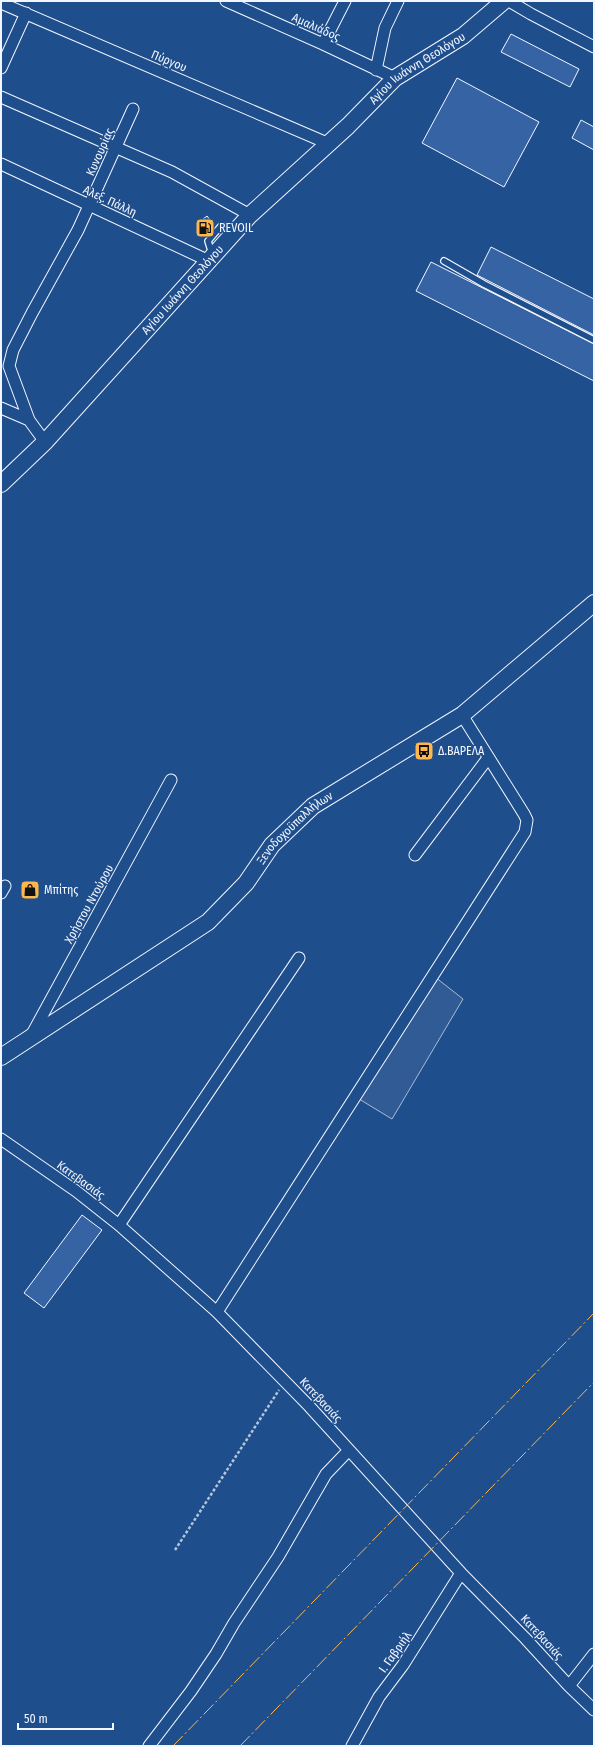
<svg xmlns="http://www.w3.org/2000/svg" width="595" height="1747" font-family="'Fira Sans Condensed',sans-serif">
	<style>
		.built { fill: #305b95; stroke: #a8bbd7 }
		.building { fill: #3563a3; stroke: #f2f6ff }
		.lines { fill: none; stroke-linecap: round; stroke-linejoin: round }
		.lane-casing { stroke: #f2f6ff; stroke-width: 8 }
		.street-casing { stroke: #f2f6ff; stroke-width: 13 }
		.secondary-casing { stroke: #f2f6ff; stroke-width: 18 }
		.path { stroke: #b3c4dc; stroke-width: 2.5; stroke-dasharray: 3 2; stroke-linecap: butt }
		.lane { stroke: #1f4e8c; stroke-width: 5.5 }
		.street { stroke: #1f4e8c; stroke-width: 11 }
		.secondary { stroke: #1f4e8c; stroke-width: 16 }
		.power { stroke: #ffb74d; stroke-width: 1; stroke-dasharray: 14 3 2 3; stroke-linecap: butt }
		.labels { text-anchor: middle; stroke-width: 3; stroke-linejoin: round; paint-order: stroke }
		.street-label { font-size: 12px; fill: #f2f6ff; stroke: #1f4e8c }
		.poi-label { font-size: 12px; fill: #f2f6ff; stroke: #1f4e8c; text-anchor: start }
	</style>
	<rect width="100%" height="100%" fill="#1f4e8c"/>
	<!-- built -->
	<path class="built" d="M 435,977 L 463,999 L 392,1119 L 359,1099 Z"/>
	<!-- building -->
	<path class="building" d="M 511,34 L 579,69 L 570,87 L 501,52 Z
		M 457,78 L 539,122 L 504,187 L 422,143 Z
		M 581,120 L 594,127 L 594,150 L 572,138 Z
		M 207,216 L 214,225 L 204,233 L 197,224 Z
		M 491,247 L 594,299 L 594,335 L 477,275 Z
		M 431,262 L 594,344 L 594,381 L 416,291 Z
		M 82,1215 L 102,1230 L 44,1308 L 24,1293 Z"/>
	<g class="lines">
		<defs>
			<path id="lane" d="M 212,254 L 208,241 L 221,226 L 237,227
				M 444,261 L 484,284 L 594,340"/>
			<path id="street" d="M 226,1 L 323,44 L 395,78
				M 509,1 L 531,14 L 594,47
				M 1,3 L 327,143
				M 323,44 L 345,1
				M 1,68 L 26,13
				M 376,70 L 385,28 L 398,1
				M 1,97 L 172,172 L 250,215
				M 1,164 L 209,261
				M 1,408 L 29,420
				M 45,442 L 29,420 L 9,366 L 13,350 L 32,313 L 78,230 L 133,109
				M 415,855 L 488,758
				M 1,893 L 5,886
				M 31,1036 L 171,780
				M 1,1139 L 76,1191 L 119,1225 L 217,1312 L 309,1406 L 461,1573 L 525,1638 L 569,1686 L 594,1710
				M 119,1225 L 299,958
				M 217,1312 L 525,832 L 527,820 L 524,814 L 462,715
				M 569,1686 L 594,1654
				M 149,1746 L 191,1691 L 216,1654 L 234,1623 L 278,1557 L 326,1474 L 349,1450
				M 352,1746 L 379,1697 L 403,1665 L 461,1573"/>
			<g id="secondary">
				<path id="s1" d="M 1,484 L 45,442 L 250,215 L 348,126 L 395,78 L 463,36 L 504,1"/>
				<path id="s2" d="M 1,1057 L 208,922 L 246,883 L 272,845 L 313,806 L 462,715 L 594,603"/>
			</g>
		</defs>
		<!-- lane casing -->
		<use href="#lane" class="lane-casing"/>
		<!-- street casing -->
		<use href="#street" class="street-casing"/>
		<!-- secondary casing -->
		<use href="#secondary" class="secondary-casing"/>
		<!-- path -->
		<path class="path" d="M 175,1550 L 279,1390"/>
		<!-- lane -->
		<use href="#lane" class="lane"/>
		<!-- street -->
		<use href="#street" class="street"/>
		<!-- secondary -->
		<use href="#secondary" class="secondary"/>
		<!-- power -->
		<path class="power" d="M 173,1746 L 594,1313
			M 240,1746 L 594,1382"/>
	</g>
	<!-- icons -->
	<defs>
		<symbol id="fuel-square" viewBox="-11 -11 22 22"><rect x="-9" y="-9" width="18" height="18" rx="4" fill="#ffb74d" stroke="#1f4e8c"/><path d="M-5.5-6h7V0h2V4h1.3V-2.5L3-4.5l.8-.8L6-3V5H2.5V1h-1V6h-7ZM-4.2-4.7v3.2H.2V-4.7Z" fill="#111"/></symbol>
		<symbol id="bus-square" viewBox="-11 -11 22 22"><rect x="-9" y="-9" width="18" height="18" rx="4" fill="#ffb74d" stroke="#1f4e8c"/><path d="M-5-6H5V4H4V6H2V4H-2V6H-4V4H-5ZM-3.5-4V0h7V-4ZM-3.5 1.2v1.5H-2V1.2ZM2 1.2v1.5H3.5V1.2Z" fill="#111"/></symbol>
		<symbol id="shop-square" viewBox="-11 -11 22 22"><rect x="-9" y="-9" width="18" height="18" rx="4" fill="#ffb74d" stroke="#1f4e8c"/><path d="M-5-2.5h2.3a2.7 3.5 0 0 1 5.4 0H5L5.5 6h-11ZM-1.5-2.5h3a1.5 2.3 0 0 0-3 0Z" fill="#111"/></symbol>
	</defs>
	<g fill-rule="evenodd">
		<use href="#fuel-square" x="194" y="217" width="22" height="22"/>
		<use href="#bus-square" x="413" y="740" width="22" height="22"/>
		<use href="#shop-square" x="19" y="879" width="22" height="22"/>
	</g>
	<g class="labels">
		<!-- street labels -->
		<g class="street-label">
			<text transform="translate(316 27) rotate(24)" y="4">Αμαλιάδος</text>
			<text transform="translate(169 61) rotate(23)" y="4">Πύργου</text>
			<text dy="4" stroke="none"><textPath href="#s1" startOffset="590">Αγίου Ιωάννη Θεολόγου</textPath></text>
			<text transform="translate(100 152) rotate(-66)" y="4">Κυνουρίας</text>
			<text transform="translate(110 201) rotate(25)" y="4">Αλεξ. Πάλλη</text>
			<text dy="4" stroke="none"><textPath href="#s1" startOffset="266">Αγίου Ιωάννη Θεολόγου</textPath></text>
			<text dy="4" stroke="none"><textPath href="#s2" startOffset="376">Ξενοδοχοϋπαλλήλων</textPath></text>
			<text transform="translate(89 904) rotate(-61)" y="4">Χρήστου Ντούρου</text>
			<text transform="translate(81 1180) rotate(36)" y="4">Κατεβασιάς</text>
			<text transform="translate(321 1400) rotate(47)" y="4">Κατεβασιάς</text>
			<text transform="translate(542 1637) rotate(47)" y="4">Κατεβασιάς</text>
			<text transform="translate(395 1652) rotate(-55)" y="4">Ι. Γαβριήλ</text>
		</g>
		<!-- poi labels -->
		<g class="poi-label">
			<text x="219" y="232">REVOIL</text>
			<text x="438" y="755">Δ.ΒΑΡΕΛΑ</text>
			<text x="44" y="894">Μπίτης</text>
		</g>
	</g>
	<!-- border -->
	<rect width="595" height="1747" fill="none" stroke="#f2f6ff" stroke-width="4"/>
	<!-- scale -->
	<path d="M18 1723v6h95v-6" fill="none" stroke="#f2f6ff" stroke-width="2"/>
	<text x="24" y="1723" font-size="12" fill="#f2f6ff" stroke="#1f4e8c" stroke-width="3" paint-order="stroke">50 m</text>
</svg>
